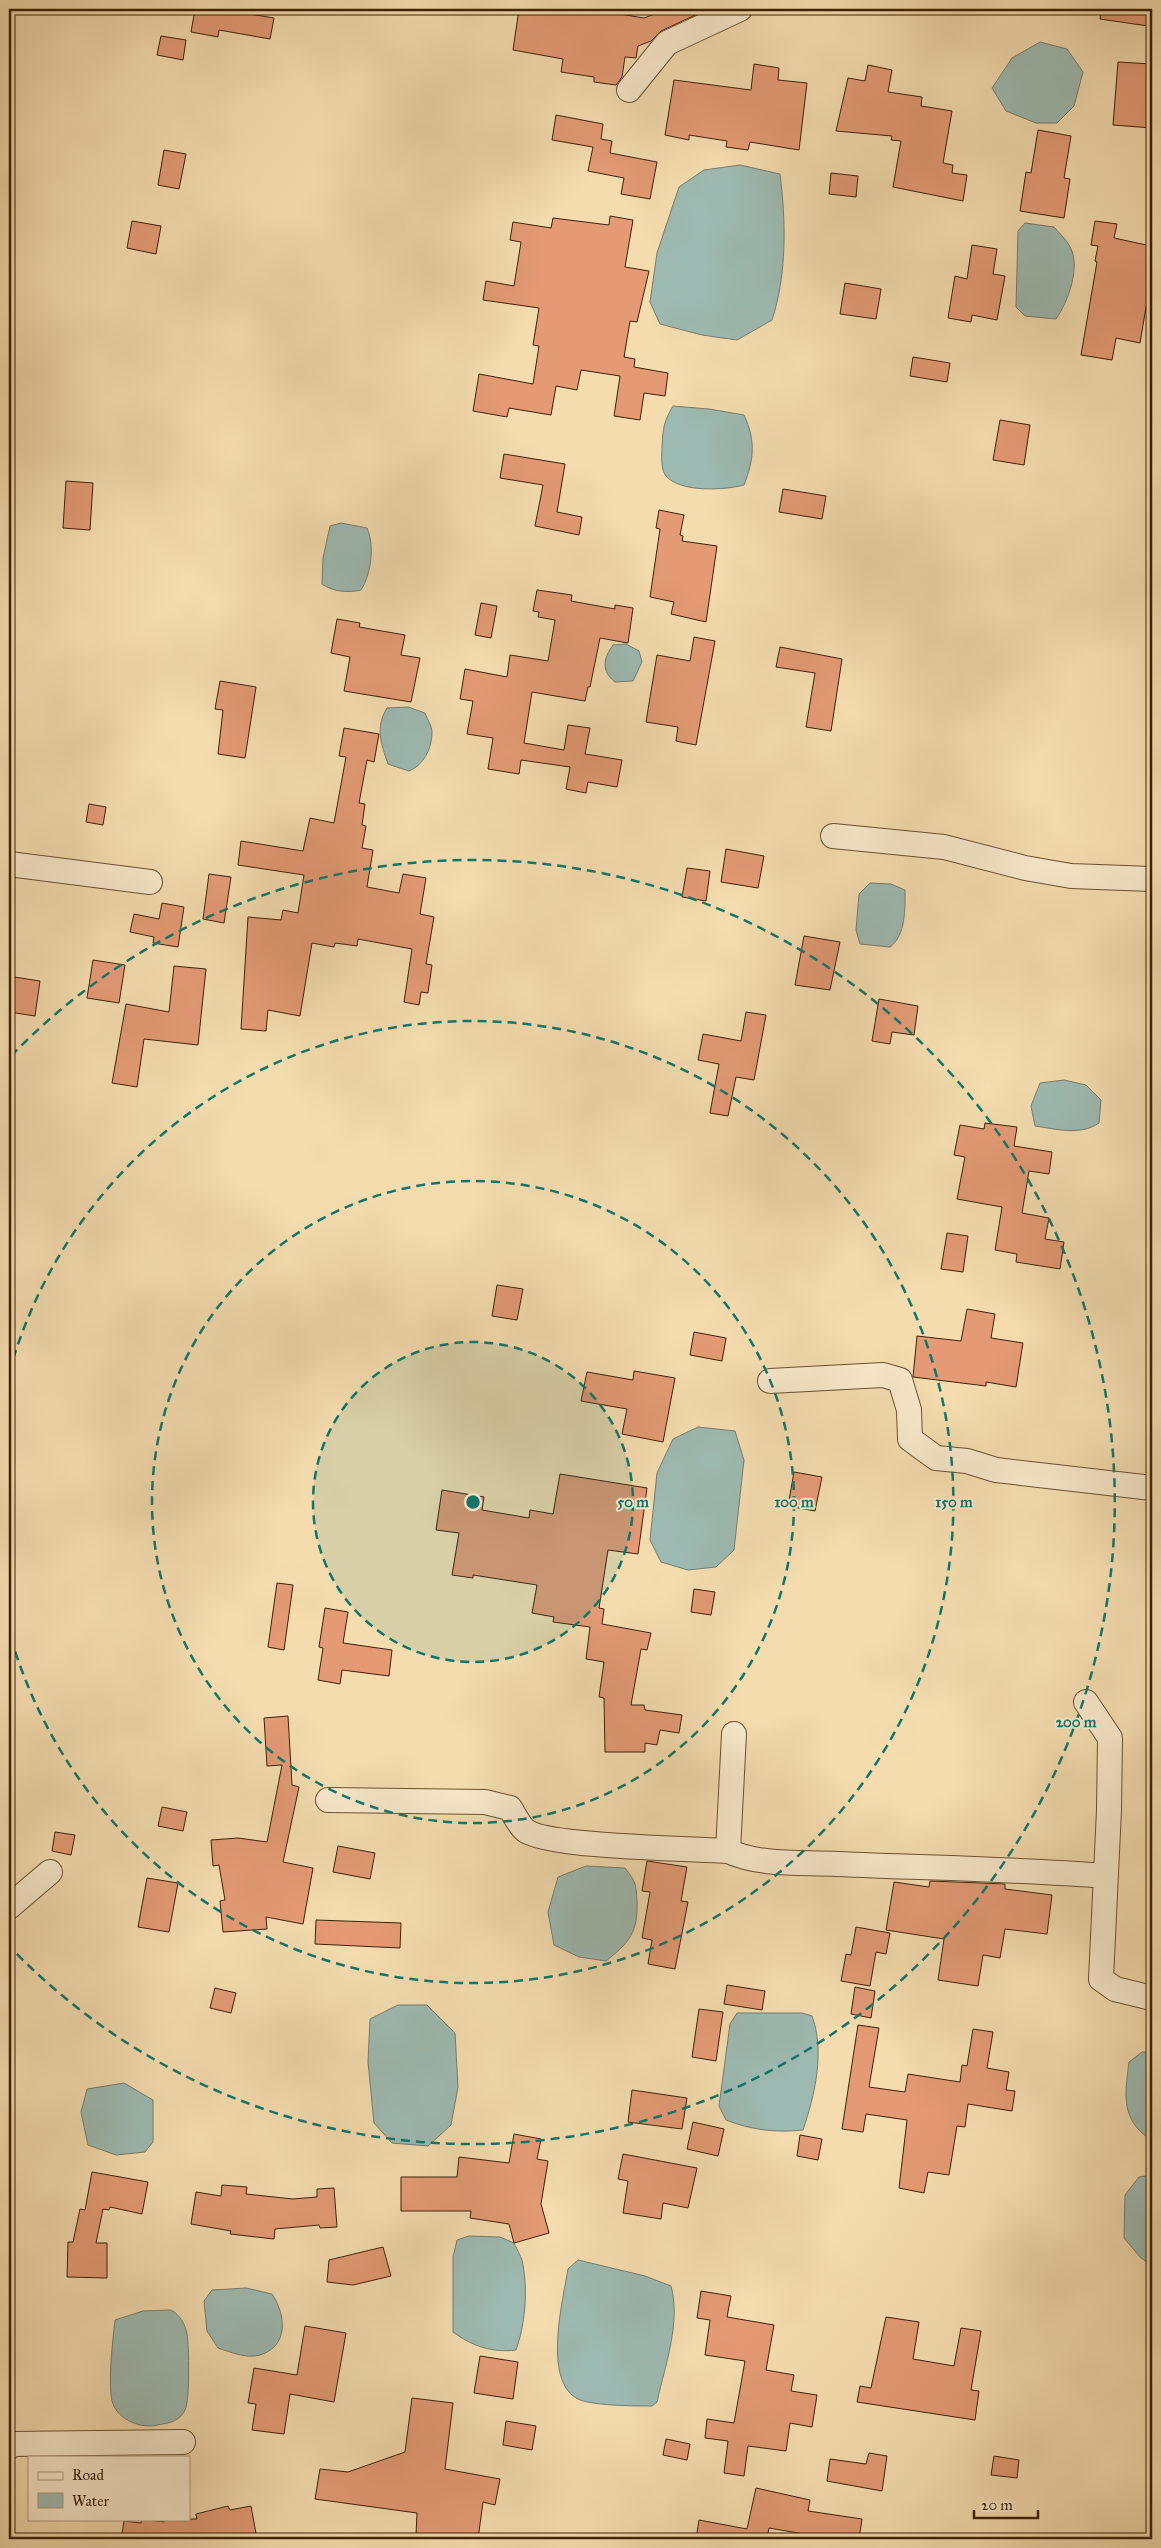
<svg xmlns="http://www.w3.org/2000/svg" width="1161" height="2548" font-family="'IM FELL Great Primer',serif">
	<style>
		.water { fill: #9dbab2; stroke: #777d6d }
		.building { fill: #e39a75; stroke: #3d2105 }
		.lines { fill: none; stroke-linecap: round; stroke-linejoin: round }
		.street-casing { stroke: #6b5030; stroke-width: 26 }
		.street { stroke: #f8e8cb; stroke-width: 24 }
		.ring { fill: none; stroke: #0f766e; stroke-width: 2.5; stroke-dasharray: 9 6 }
		.centre { fill: #0f766e; stroke: #f8e8cb; stroke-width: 2.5 }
		.ring-label { font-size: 15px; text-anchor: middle; font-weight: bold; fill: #0f766e; stroke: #f8e8cb; stroke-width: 4; stroke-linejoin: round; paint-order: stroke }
	</style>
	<rect width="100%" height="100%" fill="#f4dcaf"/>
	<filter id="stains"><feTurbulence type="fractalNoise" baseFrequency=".004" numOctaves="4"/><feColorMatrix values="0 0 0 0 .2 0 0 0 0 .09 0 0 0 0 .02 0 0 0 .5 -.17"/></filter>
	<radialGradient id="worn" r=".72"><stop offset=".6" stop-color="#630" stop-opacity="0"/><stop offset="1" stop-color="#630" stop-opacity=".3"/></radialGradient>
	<!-- water -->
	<path class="water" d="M 1040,42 L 1067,49 L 1083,72 L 1074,106 L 1057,123 L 1036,123 L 1006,111 L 992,88 L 1012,58 Z
		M 740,165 L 780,174 C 786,221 787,274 772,320 L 737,340 L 702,335 L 660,324 L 650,302 L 657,253 L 679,187 L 704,170 Z
		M 1025,223 L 1054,227 C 1059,233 1065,238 1069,245 C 1082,265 1068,302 1056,319 L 1025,316 L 1016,307 L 1018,231 Z
		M 673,406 L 709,409 L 744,415 C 756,441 754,459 744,485 C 725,490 681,493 666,476 C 660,468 662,455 662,446 C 663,428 664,421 673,406 Z
		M 341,523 L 367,528 C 375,546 371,574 361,590 C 347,593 334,592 322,584 L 323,558 L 330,526 Z
		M 626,644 L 639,651 L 642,662 L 633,681 L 615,682 C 601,671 603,659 613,645 Z
		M 408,707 L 425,713 C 427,719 432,726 432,732 C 432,748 424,765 409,771 L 388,764 C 381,743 375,728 387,708 Z
		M 870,883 L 891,884 L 905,890 C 905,909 906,935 890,947 L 860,944 L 856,930 L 859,894 Z
		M 1064,1080 L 1086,1085 L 1101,1100 L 1099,1123 C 1080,1136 1056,1129 1035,1126 L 1031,1106 L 1040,1083 Z
		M 698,1427 L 735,1431 L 744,1460 L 734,1550 L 716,1567 L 688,1570 L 661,1562 L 650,1540 L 657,1473 L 673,1439 Z
		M 586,1866 L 625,1868 C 636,1882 636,1884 637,1901 C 638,1932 630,1942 606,1961 L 579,1957 L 554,1945 L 548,1912 L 558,1877 Z
		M 398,2005 L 427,2005 L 455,2033 L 458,2087 L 451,2125 L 428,2146 L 392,2143 L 374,2123 L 368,2062 L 370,2019 Z
		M 737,2013 L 802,2013 L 812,2016 C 825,2051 815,2095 803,2130 C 777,2133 751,2130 726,2120 L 719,2106 L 730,2024 Z
		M 1142,2052 L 1152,2052 L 1152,2138 C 1146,2137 1144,2135 1139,2130 C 1121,2111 1126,2087 1129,2062 Z
		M 124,2083 L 153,2100 L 153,2142 L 145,2152 L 116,2155 L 88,2145 L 81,2112 L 87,2089 Z
		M 1152,2175 L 1152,2266 L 1140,2257 L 1124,2238 L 1125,2195 L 1139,2177 Z
		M 469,2236 L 500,2237 L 514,2243 C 517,2250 522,2257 523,2265 C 528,2291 525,2326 516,2350 C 492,2353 472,2346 453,2332 L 453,2257 L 457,2240 Z
		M 578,2260 L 645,2276 L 671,2286 C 681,2323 665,2365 657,2402 L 652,2406 C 635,2406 589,2406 576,2398 C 543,2378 563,2300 568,2269 Z
		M 246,2288 L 272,2294 C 286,2315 289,2346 260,2355 C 247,2359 230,2352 218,2348 L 207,2331 L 204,2301 L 212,2290 Z
		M 171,2310 C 180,2315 185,2324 187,2334 C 189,2345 190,2401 185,2410 C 179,2422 169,2423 157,2425 C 141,2429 119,2420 113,2404 C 107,2388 113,2338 115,2320 L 143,2311 Z"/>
	<!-- building -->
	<path class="building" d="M 195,9 L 251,9 L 250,14 L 274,18 L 270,39 L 219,30 L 218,37 L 191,32 Z
		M 519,9 L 589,9 L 644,18 L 668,9 L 708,9 L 661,31 L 651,41 L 638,46 L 636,58 L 625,57 L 622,77 L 616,85 L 594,82 L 594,77 L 561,72 L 563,59 L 513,50 Z
		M 1101,9 L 1150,9 L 1148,26 L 1100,19 Z
		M 161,36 L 186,40 L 183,60 L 157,55 Z
		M 1118,62 L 1152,64 L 1152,128 L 1113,125 Z
		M 754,64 L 779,68 L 778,80 L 807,83 L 799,150 L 750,142 L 748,150 L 726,147 L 727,141 L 689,135 L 689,140 L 665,135 L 674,80 L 751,90 Z
		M 868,65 L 892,70 L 888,92 L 922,97 L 921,106 L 952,111 L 943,163 L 953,165 L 952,173 L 967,175 L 963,201 L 893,187 L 901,141 L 891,140 L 892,136 L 836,131 L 848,78 L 865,81 Z
		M 556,115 L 603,124 L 601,139 L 612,141 L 610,153 L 657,162 L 650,199 L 621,194 L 624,178 L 588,171 L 593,147 L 552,140 Z
		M 1038,130 L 1071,136 L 1064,178 L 1070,179 L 1064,218 L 1020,211 L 1026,172 L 1031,173 Z
		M 164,150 L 186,154 L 179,189 L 158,185 Z
		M 831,173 L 858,176 L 856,197 L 829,194 Z
		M 610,216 L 633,220 L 625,267 L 649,271 L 637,322 L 630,321 L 624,357 L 635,359 L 634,367 L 668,373 L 665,396 L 644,393 L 640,420 L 614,416 L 620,376 L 581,370 L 577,390 L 556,386 L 551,415 L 509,408 L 507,417 L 473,411 L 479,374 L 533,384 L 539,346 L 533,345 L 539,308 L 483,300 L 486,281 L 514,286 L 521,242 L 510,240 L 513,222 L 551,228 L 553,218 L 609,225 Z
		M 132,221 L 161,226 L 156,254 L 127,248 Z
		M 1095,221 L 1117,224 L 1114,238 L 1151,246 L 1147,267 L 1152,268 L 1152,271 L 1140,343 L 1116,338 L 1112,360 L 1081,355 L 1097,262 L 1095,261 L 1098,246 L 1091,245 Z
		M 972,245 L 997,249 L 993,274 L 1005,276 L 997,320 L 972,315 L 971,322 L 948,318 L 955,276 L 967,279 Z
		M 845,283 L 881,289 L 876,319 L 840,314 Z
		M 913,357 L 950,363 L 947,382 L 910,376 Z
		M 1000,420 L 1030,425 L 1024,465 L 993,460 Z
		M 504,454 L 565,464 L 557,512 L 582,517 L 579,535 L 535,526 L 543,485 L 500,478 Z
		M 66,481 L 93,483 L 90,530 L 63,528 Z
		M 783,489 L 826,496 L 822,519 L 779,512 Z
		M 659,510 L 684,515 L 680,535 L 683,536 L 682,541 L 717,546 L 706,622 L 671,614 L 674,602 L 650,597 L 660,529 L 656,528 Z
		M 537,590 L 572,595 L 571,601 L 615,609 L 615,605 L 633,608 L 628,643 L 600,638 L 590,687 L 588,687 L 585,701 L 532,692 L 524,743 L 564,750 L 568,725 L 590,728 L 585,754 L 622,760 L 617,787 L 588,782 L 586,793 L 566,789 L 570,767 L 521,760 L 519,774 L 488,769 L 493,738 L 467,734 L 473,701 L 460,699 L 465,669 L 507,677 L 510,655 L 548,661 L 555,620 L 538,617 L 539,612 L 533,611 Z
		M 481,603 L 497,606 L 491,638 L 475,635 Z
		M 337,619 L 360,623 L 359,627 L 405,635 L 401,655 L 420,658 L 411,702 L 344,691 L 350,657 L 331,653 Z
		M 694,637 L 715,641 L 696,745 L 676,741 L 678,727 L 646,722 L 657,655 L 690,661 Z
		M 780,647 L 842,659 L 831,731 L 806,727 L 815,673 L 776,667 Z
		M 220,681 L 256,687 L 245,758 L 218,754 L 223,710 L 215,709 Z
		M 344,728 L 379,734 L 374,762 L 367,760 L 359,803 L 365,804 L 362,825 L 366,826 L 362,848 L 373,850 L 367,887 L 399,893 L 403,874 L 426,878 L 420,914 L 434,917 L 426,964 L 432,965 L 428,993 L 421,992 L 419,1005 L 404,1002 L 412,949 L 358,939 L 357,946 L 335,943 L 334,947 L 312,943 L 300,1016 L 268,1010 L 266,1031 L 241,1029 L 248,917 L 281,920 L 283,910 L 298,913 L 304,875 L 238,865 L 241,841 L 303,851 L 310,818 L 334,823 L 346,757 L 339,756 Z
		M 89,804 L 106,807 L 103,825 L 86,822 Z
		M 726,849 L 764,856 L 758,888 L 721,882 Z
		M 687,868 L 710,871 L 706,901 L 682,897 Z
		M 209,874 L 231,877 L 224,923 L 203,919 Z
		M 162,903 L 184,907 L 178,947 L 153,943 L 154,937 L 130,932 L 134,914 L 159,919 Z
		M 804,936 L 840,942 L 830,990 L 795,985 Z
		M 93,960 L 125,965 L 119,1003 L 87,998 Z
		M 174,966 L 206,969 L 198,1045 L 144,1039 L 137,1087 L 112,1083 L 126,1004 L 169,1012 Z
		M 14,977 L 40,981 L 35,1016 L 9,1012 Z
		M 879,999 L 918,1006 L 914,1035 L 892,1032 L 890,1044 L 872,1041 Z
		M 746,1012 L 766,1015 L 754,1080 L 736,1077 L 728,1116 L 710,1113 L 719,1064 L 698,1060 L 703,1034 L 741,1041 Z
		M 985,1123 L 1017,1127 L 1014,1146 L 1052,1152 L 1049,1174 L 1029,1171 L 1022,1213 L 1049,1218 L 1045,1239 L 1064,1242 L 1060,1269 L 1016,1262 L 1017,1254 L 995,1250 L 1002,1207 L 957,1199 L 965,1157 L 954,1155 L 960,1125 L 984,1129 Z
		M 947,1233 L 968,1236 L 963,1272 L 941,1269 Z
		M 497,1285 L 523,1289 L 517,1320 L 492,1316 Z
		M 967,1309 L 995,1314 L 991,1338 L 1023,1343 L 1016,1387 L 986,1382 L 986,1386 L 913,1377 L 917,1336 L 961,1341 Z
		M 694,1332 L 726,1338 L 722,1361 L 690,1355 Z
		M 634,1371 L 675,1378 L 663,1442 L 622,1434 L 627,1409 L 581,1401 L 587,1372 L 633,1380 Z
		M 794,1472 L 822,1477 L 815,1511 L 788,1506 Z
		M 560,1474 L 647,1488 L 638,1554 L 608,1550 L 599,1608 L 604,1609 L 602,1624 L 651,1633 L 647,1650 L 641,1649 L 631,1705 L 644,1705 L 645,1710 L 682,1715 L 679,1733 L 660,1730 L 657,1745 L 645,1743 L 645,1752 L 605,1752 L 604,1698 L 599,1697 L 604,1662 L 586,1659 L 590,1627 L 553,1622 L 554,1617 L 532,1613 L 537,1585 L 473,1575 L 473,1578 L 452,1575 L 459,1533 L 436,1530 L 442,1490 L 484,1497 L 482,1510 L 529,1518 L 530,1510 L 553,1514 Z
		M 277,1583 L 293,1585 L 284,1650 L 268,1647 Z
		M 694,1589 L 715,1592 L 711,1615 L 691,1612 Z
		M 325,1608 L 348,1612 L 343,1643 L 392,1650 L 389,1676 L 342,1670 L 340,1684 L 318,1680 L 323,1648 L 319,1647 Z
		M 288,1716 L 292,1785 L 299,1787 L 283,1862 L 313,1868 L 303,1924 L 266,1917 L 267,1929 L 223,1932 L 220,1901 L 225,1900 L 219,1865 L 213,1866 L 211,1840 L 238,1838 L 267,1842 L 282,1765 L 267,1766 L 264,1718 Z
		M 162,1807 L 187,1812 L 183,1831 L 158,1826 Z
		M 55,1832 L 75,1835 L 71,1855 L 52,1851 Z
		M 338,1846 L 375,1853 L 370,1879 L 333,1872 Z
		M 647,1861 L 687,1867 L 681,1901 L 688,1902 L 675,1969 L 648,1964 L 652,1940 L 642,1938 L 650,1892 L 642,1891 Z
		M 147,1878 L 178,1883 L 169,1932 L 138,1927 Z
		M 930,1881 L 1005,1884 L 1005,1889 L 1052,1895 L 1047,1934 L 1005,1929 L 1000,1958 L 983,1955 L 978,1986 L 938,1980 L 944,1939 L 886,1930 L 894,1882 L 929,1887 Z
		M 316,1920 L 401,1923 L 400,1948 L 315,1944 Z
		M 856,1927 L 890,1933 L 886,1954 L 876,1952 L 870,1986 L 841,1981 L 846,1954 L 851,1955 Z
		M 727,1985 L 765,1991 L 762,2010 L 724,2004 Z
		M 855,1987 L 875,1991 L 871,2018 L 851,2014 Z
		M 215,1988 L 236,1993 L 231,2013 L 210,2008 Z
		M 699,2009 L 723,2012 L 716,2061 L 692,2057 Z
		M 858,2025 L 879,2028 L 869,2087 L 905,2092 L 908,2074 L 960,2082 L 962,2065 L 967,2066 L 973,2029 L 993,2032 L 987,2068 L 1009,2072 L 1006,2090 L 1015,2091 L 1012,2111 L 968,2104 L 965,2127 L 957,2126 L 949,2175 L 928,2172 L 924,2193 L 899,2188 L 907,2120 L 866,2114 L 863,2132 L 842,2129 Z
		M 632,2090 L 687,2098 L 682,2129 L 628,2122 Z
		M 693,2122 L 724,2129 L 718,2156 L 687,2149 Z
		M 514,2134 L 541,2139 L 537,2159 L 548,2161 L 541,2204 L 549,2233 L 514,2243 L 509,2224 L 470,2218 L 471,2211 L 401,2211 L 401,2177 L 457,2177 L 459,2157 L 509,2163 Z
		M 800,2135 L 822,2139 L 818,2160 L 797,2156 Z
		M 623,2154 L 697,2168 L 688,2208 L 663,2203 L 661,2219 L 623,2213 L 628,2181 L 618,2179 Z
		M 92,2172 L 148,2182 L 142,2214 L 110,2207 L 109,2210 L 103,2209 L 96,2243 L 107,2243 L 107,2278 L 67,2277 L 68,2242 L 73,2242 L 80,2209 L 85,2210 Z
		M 222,2185 L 247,2187 L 246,2194 L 293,2199 L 317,2197 L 317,2189 L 334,2188 L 337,2227 L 320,2228 L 319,2225 L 275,2229 L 274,2239 L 230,2234 L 231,2231 L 191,2224 L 196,2192 L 221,2196 Z
		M 383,2247 L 391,2276 L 353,2285 L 327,2282 L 329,2260 Z
		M 701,2291 L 731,2296 L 727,2317 L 774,2325 L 766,2370 L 794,2375 L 791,2391 L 817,2395 L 812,2427 L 790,2423 L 786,2451 L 748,2446 L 744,2476 L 724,2473 L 728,2441 L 705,2438 L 707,2419 L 734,2423 L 745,2361 L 705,2355 L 710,2320 L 697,2318 Z
		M 886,2317 L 919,2322 L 913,2359 L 954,2366 L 961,2328 L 981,2331 L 971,2390 L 979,2391 L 975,2420 L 857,2402 L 860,2386 L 871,2388 Z
		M 305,2326 L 346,2333 L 334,2402 L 290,2394 L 284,2434 L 252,2430 L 256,2404 L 248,2403 L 254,2368 L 297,2375 Z
		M 480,2356 L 518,2362 L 513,2399 L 474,2393 Z
		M 412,2398 L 453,2403 L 445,2469 L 500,2479 L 495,2505 L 483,2502 L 478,2539 L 438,2539 L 416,2535 L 417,2513 L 315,2499 L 320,2469 L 348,2472 L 405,2452 Z
		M 506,2421 L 536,2426 L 532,2450 L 503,2445 Z
		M 666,2439 L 690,2444 L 687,2460 L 663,2455 Z
		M 869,2453 L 887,2456 L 882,2491 L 827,2481 L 830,2459 L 866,2464 Z
		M 994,2456 L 1019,2460 L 1017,2478 L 991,2475 Z
		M 756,2488 L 810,2500 L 808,2511 L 862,2519 L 859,2539 L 833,2539 L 769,2528 L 767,2539 L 696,2539 L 699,2520 L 747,2529 Z
		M 228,2506 L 230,2510 L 251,2506 L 257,2539 L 121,2539 L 124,2521 L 141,2523 L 142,2519 L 164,2522 L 164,2519 L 197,2519 L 196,2514 Z"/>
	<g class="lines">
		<defs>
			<path id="street" d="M 629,90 L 667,43 L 740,9
				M 833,836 L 944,847 L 1025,868 L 1071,876 L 1152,879
				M 9,864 L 150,882
				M 770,1381 L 883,1375 L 900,1380 L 909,1410 L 910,1439 L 936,1458 L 967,1461 L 996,1470 L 1152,1488
				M 1086,1702 L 1110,1738 L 1109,1810 L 1101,1979 L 1115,1989 L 1152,1998
				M 734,1734 L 728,1851 C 760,1866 802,1862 837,1864 C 927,1868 1016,1869 1106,1876
				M 328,1800 L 485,1802 L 510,1808 C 514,1814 519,1825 525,1830 C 544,1847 695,1849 728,1851
				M 9,1907 L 50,1872
				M 9,2447 L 11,2444 L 183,2442"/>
		</defs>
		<!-- street casing -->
		<use href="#street" class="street-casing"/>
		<!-- street -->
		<use href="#street" class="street"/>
	</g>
	<!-- distance rings -->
	<circle cx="473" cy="1502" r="160" fill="#0f766e" fill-opacity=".12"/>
	<g class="ring">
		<circle cx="473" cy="1502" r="160"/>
		<circle cx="473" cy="1502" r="321"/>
		<path d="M9 1373A481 481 0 1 1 9 1631"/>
		<path d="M11 1056A642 642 0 1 1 11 1948"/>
	</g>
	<circle cx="473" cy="1502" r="8" class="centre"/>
	<g class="ring-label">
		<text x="633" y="1507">50 m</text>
		<text x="794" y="1507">100 m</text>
		<text x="954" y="1507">150 m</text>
		<text x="1076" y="1727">200 m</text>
	</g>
	<!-- margin -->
	<rect width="1161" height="2548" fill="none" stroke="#f4dcaf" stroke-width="30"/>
	<rect x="10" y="10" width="1141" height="2528" fill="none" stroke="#3d2105" stroke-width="2.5"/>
	<rect x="15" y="15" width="1131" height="2518" fill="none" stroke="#3d2105"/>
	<!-- legend -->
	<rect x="28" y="2456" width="162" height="65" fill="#f8e8cb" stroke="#ad987c"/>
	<rect x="38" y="2472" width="25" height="8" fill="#f8e8cb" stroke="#ad987c"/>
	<text x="72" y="2480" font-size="15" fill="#3d2105">Road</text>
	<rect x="38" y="2493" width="25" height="15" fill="#9dbab2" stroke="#ad987c"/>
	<text x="72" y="2506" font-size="15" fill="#3d2105">Water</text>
	<!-- scale -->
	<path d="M974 2510v8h64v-8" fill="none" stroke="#3d2105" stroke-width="2.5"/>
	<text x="981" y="2510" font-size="15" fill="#3d2105" stroke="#f8e8cb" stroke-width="4" paint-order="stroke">20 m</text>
	<rect width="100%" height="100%" filter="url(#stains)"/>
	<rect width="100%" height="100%" fill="url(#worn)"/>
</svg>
